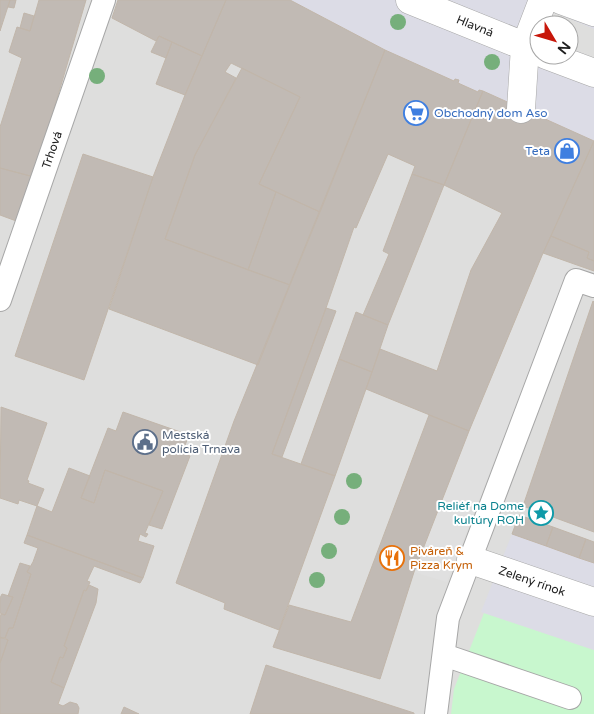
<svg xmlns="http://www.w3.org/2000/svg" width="594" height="714" font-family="'Varela Round',sans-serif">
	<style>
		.residential { fill: #dededd; fill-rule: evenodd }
		.park { fill: #c8f7ce }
		.parking { fill: #e0e0e0 }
		.plaza { fill: #dcdce6 }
		.building { fill: #c1bab4; stroke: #c1b6aa }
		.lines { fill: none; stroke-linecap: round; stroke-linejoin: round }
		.service-casing { stroke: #a7a7a7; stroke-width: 24 }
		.pedestrian-casing { stroke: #a7a7a7; stroke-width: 29 }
		.service { stroke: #fff; stroke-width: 22 }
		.pedestrian { stroke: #fff; stroke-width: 28 }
		.tree { fill: #76af7b }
		.labels { text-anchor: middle; stroke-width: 4; stroke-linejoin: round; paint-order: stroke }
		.street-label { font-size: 12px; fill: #202020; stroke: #fff }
		.shop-label { font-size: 12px; fill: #366cbe; stroke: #fff; text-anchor: start }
		.service-label { font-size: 12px; fill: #4e5e75; stroke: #fff; text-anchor: start }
		.culture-label { font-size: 12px; fill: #0d838f; stroke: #fff; text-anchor: end }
		.food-label { font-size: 12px; fill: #c56008; stroke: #fff; text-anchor: start }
	</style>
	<rect width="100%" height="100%" fill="#f0eee8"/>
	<!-- residential -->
	<path class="residential" d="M 0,0 L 594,0 L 594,714 L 0,714 ZM 539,25 L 569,25 L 569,55 L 539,55 Z"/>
	<!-- park -->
	<path class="park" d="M 484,613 L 594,650 L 594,714 L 451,714 L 454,689 Z"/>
	<!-- parking -->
	<path class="parking" d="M 543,253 L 572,263 L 447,582 L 414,572 L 469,431 Z"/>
	<!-- plaza -->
	<path class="plaza" d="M 290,0 L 594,0 L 594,29 L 551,11 L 545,25 L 539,55 L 569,55 L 569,48 L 594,58 L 594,142 L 483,91 L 479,90 L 478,92 L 458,83 L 458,80 L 455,79 L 454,81 L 385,50 Z
		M 512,534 L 594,563 L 594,650 L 481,612 Z"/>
	<!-- building -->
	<path class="building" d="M 0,0 L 10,0 L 0,31 Z
		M 10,0 L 16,0 L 14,8 L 8,7 Z
		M 39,0 L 86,0 L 34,177 L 0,168 L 0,127 L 22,58 L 9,52 L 17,27 L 30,31 Z
		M 118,0 L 226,0 L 202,56 L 159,36 L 156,41 L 112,18 Z
		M 226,0 L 290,0 L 385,50 L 320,212 L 259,184 L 300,97 L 231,63 L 225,72 L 236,78 L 195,155 L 165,239 L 290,285 L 258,365 L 109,309 L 153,177 L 185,95 Z
		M 24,13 L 34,16 L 30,31 L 20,28 Z
		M 159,36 L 172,42 L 166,58 L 151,52 Z
		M 172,42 L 202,56 L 185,95 L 156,84 Z
		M 385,50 L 454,81 L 455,79 L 459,80 L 458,83 L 478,92 L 479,90 L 483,91 L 444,185 L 412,174 L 415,166 L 388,154 L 356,228 L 354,227 L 326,308 L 272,454 L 335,476 L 279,630 L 224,609 L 225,603 L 176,583 L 234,421 Z
		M 242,68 L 300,97 L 259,184 L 276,192 L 248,270 L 165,239 L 195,155 Z
		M 483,91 L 594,141 L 543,253 L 469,431 L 366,389 L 380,349 L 437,371 L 471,270 L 502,213 L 444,185 Z
		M 594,141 L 594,261 L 587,258 L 589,252 L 551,236 Z
		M 83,154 L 153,177 L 84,380 L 15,356 Z
		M 0,168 L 34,177 L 19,222 L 0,215 Z
		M 412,174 L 444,185 L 388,325 L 363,315 L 389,254 L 383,251 Z
		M 276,192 L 320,212 L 290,285 L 248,270 Z
		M 551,236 L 589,252 L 587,258 L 594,261 L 594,271 L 543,253 Z
		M 593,301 L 594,302 L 594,532 L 523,506 Z
		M 326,308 L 336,311 L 282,457 L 272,454 Z
		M 356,312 L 388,325 L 372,372 L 339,359 Z
		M 339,359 L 372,372 L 335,476 L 301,464 Z
		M 1,407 L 47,423 L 27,480 L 29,481 L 28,483 L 44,489 L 37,506 L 19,500 L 18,504 L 0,498 Z
		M 123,412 L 189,435 L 182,453 L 190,456 L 162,529 L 149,525 L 163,491 L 105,470 L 94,503 L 81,498 L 108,428 L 116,431 Z
		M 429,415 L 469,431 L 414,572 L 380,679 L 273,647 L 289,605 L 351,622 Z
		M 69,468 L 90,476 L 81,498 L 94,503 L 105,470 L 163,491 L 145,533 L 148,534 L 146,537 L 140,534 L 138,541 L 154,546 L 143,578 L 27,535 L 37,506 L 52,512 Z
		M 519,515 L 553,527 L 546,546 L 512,534 Z
		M 553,527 L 586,539 L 579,558 L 546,546 Z
		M 27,535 L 143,578 L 140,583 L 94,566 L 87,581 L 90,582 L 86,591 L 84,590 L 64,646 L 67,648 L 63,658 L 60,657 L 51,682 L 64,688 L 58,704 L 63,706 L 70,702 L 77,704 L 79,708 L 78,714 L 0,714 L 0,663 L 8,640 L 5,638 L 9,628 L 13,628 L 31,574 L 27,572 L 33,562 L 38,548 L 24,543 Z
		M 586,539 L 594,542 L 594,563 L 579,558 Z
		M 20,563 L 30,566 L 27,572 L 31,574 L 13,628 L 9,628 L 5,638 L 0,638 L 0,618 L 1,614 L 5,615 L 13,597 L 8,596 Z
		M 89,585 L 98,589 L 96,603 L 64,688 L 51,682 L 60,657 L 63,658 L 67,648 L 64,646 L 84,590 L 86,591 Z
		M 2,594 L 13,597 L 5,615 L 0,613 L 0,598 Z
		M 0,637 L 8,640 L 0,663 Z
		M 266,665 L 414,713 L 414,714 L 250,714 Z
		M 124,707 L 139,714 L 121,714 Z"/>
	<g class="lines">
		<defs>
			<path id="service" d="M 0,300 L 104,0
				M 444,655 L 570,698
				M 436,714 L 448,618 L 576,280 L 594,286"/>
			<path id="pedestrian" d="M 410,0 L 539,52
				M 561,0 L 594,12
				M 546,55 L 594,73
				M 521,109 L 525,47 L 543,0
				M 471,560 L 594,602"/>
		</defs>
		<!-- service casing -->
		<use href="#service" class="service-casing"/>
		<!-- pedestrian casing -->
		<use href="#pedestrian" class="pedestrian-casing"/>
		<!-- service -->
		<use href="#service" class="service"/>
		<!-- pedestrian -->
		<use href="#pedestrian" class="pedestrian"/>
	</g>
	<!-- trees -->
	<g class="tree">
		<circle cx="398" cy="22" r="8"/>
		<circle cx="492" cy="62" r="8"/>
		<circle cx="97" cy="76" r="8"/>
		<circle cx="354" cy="481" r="8"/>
		<circle cx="342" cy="517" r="8"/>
		<circle cx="329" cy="551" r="8"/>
		<circle cx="317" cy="580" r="8"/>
	</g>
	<!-- icons -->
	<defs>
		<symbol id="supermarket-ring" viewBox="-11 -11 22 22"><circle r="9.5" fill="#fff" stroke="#3f7fe0" stroke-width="1.5"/><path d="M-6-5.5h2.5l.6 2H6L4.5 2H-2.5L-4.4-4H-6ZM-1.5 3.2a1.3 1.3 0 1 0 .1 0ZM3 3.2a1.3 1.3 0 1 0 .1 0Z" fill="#3f7fe0"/></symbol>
		<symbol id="shop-ring" viewBox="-11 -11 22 22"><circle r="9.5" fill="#fff" stroke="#3f7fe0" stroke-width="1.5"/><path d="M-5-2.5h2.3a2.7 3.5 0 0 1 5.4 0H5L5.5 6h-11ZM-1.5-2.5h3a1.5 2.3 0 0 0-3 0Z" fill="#3f7fe0"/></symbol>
		<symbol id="civic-ring" viewBox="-11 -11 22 22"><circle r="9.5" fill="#fff" stroke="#5c6f8a" stroke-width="1.5"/><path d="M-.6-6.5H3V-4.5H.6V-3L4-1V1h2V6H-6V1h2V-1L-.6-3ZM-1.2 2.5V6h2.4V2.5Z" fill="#5c6f8a"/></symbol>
		<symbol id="sight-ring" viewBox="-11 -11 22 22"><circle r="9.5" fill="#fff" stroke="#0f9aa8" stroke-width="1.5"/><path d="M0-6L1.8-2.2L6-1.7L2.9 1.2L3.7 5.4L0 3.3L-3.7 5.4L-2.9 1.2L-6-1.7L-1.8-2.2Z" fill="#0f9aa8"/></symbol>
		<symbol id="restaurant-ring" viewBox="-11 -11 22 22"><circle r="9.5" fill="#fff" stroke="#e8710a" stroke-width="1.5"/><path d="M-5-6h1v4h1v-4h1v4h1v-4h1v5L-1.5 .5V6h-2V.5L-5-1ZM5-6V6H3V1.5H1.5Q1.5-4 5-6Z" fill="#e8710a"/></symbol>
	</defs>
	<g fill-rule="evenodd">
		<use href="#supermarket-ring" x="402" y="99" width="28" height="28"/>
		<use href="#shop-ring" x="553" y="137" width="28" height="28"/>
		<use href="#civic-ring" x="131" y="428" width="28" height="28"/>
		<use href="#sight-ring" x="527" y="499" width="28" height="28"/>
		<use href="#restaurant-ring" x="378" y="544" width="28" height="28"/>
	</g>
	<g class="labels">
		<!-- street labels -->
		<g class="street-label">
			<text transform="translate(475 26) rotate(22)" y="4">Hlavná</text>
			<text transform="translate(52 150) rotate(-71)" y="4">Trhová</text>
			<text transform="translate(532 581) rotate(19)" y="4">Zelený rínok</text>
		</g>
		<!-- shop labels -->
		<g class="shop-label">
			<text x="434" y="117">Obchodný dom Aso</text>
			<text x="550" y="155" text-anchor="end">Teta</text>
		</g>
		<!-- service labels -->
		<g class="service-label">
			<text x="162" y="439">Mestská<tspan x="162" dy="14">polícia Trnava</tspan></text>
		</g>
		<!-- culture labels -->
		<g class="culture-label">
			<text x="524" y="510">Reliéf na Dome<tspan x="524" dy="14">kultúry ROH</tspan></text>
		</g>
		<!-- food labels -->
		<g class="food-label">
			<text x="410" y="555">Piváreň &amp;<tspan x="410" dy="14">Pizza Krym</tspan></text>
		</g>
	</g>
	<!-- north arrow -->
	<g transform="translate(554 40) rotate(128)"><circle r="24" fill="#ffffff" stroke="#a6a6a6"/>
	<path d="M0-4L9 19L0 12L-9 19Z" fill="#c7160a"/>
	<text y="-8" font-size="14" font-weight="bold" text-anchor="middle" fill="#202020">N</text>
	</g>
</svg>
